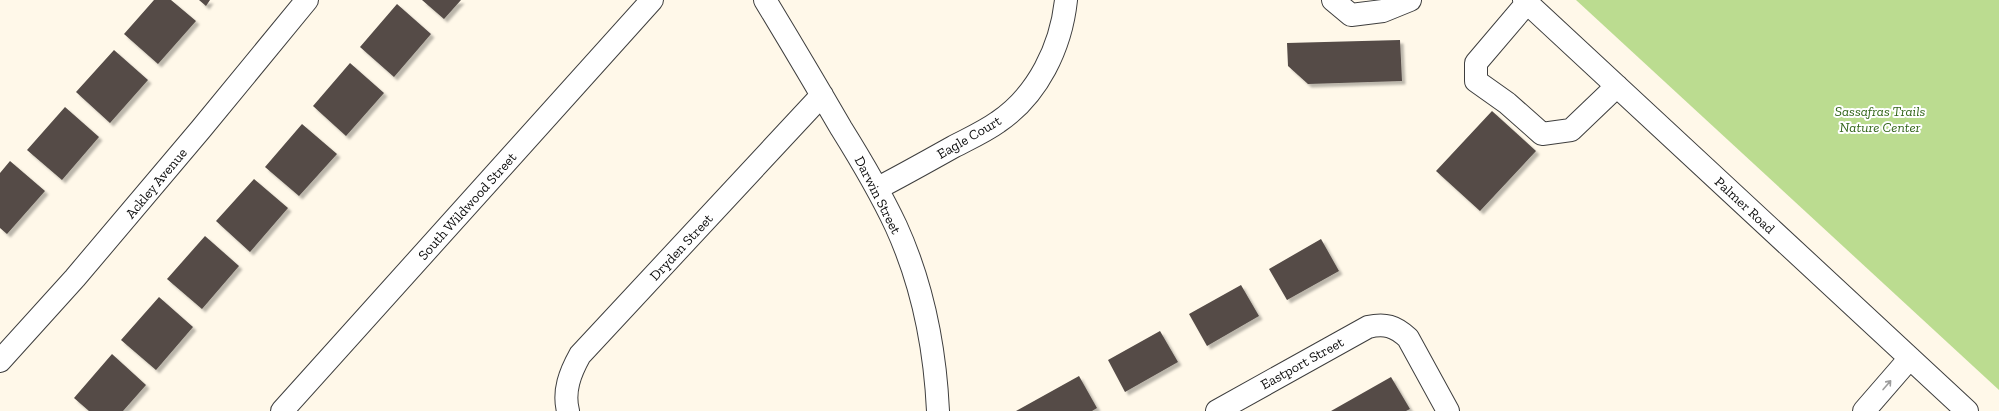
<svg xmlns="http://www.w3.org/2000/svg" width="1999" height="411" font-family="'Zilla Slab',serif">
	<style>
		.forest { fill: #bbdc90 }
		.building { fill: #544b47; filter: url(#shadow) }
		.lines { fill: none; stroke-linecap: round; stroke-linejoin: round }
		.minor-casing { stroke: #3e3e3e; stroke-width: 24 }
		.minor { stroke: #fff; stroke-width: 22 }
		.oneway { stroke: #9d9d9d }
		.labels { text-anchor: middle; stroke-width: 4; stroke-linejoin: round; paint-order: stroke }
		.park-label { font-size: 14px; font-style: italic; fill: #326519; stroke: #fff }
		.street-label { font-size: 14px; fill: #0b0b0b; stroke: #fff }
	</style>
	<defs>
		<filter id="shadow"><feDropShadow dx="3.5" dy="3.5" stdDeviation="1" flood-color="#0004"/></filter>
	</defs>
	<rect width="100%" height="100%" fill="#fff8e9"/>
	<!-- forest -->
	<path class="forest" d="M 1576,0 L 1999,0 L 1999,390 Z"/>
	<!-- building -->
	<path class="building" d="M 154,0 L 171,0 L 196,21 L 158,64 L 124,34 Z
		M 199,0 L 210,0 L 206,6 Z
		M 422,0 L 461,0 L 444,19 Z
		M 397,4 L 431,34 L 394,77 L 360,47 Z
		M 1400,40 L 1402,81 L 1308,84 L 1288,66 L 1287,43 Z
		M 114,50 L 148,80 L 110,123 L 76,92 Z
		M 350,63 L 384,93 L 346,136 L 313,106 Z
		M 65,107 L 99,137 L 62,180 L 27,150 Z
		M 1492,111 L 1536,151 L 1480,211 L 1436,171 Z
		M 302,124 L 337,154 L 299,196 L 265,167 Z
		M 10,161 L 45,191 L 7,234 L 0,228 L 0,173 Z
		M 254,179 L 288,208 L 250,252 L 216,221 Z
		M 205,236 L 239,266 L 202,309 L 167,279 Z
		M 1321,239 L 1339,271 L 1287,300 L 1269,269 Z
		M 1241,285 L 1259,316 L 1207,346 L 1189,314 Z
		M 159,297 L 193,327 L 156,370 L 121,340 Z
		M 1160,331 L 1178,362 L 1125,392 L 1108,360 Z
		M 112,354 L 146,385 L 123,411 L 89,411 L 74,398 Z
		M 1079,376 L 1097,408 L 1092,411 L 1016,411 Z
		M 1391,377 L 1410,409 L 1406,411 L 1331,411 Z"/>
	<g class="lines">
		<defs>
			<path id="minor" d="M 765,0 C 791,43 816,85 841,128 C 861,160 880,192 896,226 C 922,283 935,348 938,411
				M 1333,0 L 1351,15 L 1383,11 L 1410,0
				M 1524,0 L 1967,411
				M 1527,3 L 1476,63 L 1476,81 L 1507,103 L 1542,134 L 1571,130 L 1617,86
				M 878,188 C 903,175 928,161 953,147 C 968,139 984,132 998,122 C 1038,95 1061,47 1066,0
				M 0,361 L 75,278 L 201,129 L 307,0
				M 282,411 L 652,0
				M 568,411 C 563,391 570,373 580,355 L 822,95
				M 1217,411 L 1368,327 C 1385,323 1395,326 1408,338 L 1448,411
				M 1864,411 L 1910,358"/>
		</defs>
		<!-- minor casing -->
		<use href="#minor" class="minor-casing"/>
		<!-- minor -->
		<use href="#minor" class="minor"/>
	</g>
	<!-- one-way arrows -->
	<defs><path id="oneway-shaft" d="M-6 0H5M1.5-3L5.5 0L1.5 3" fill="none" stroke-width="1.6" stroke-linecap="round" stroke-linejoin="round"/></defs>
	<use class="oneway" href="#oneway-shaft" transform="translate(1887 385) rotate(-49)"/>
	<g class="labels">
		<!-- park labels -->
		<g class="park-label">
			<text x="1880" y="116">Sassafras Trails<tspan x="1880" dy="16">Nature Center</tspan></text>
		</g>
		<!-- street labels -->
		<g class="street-label">
			<text transform="translate(969 137) rotate(-30)" y="5">Eagle Court</text>
			<text transform="translate(156 183) rotate(-50)" y="5">Ackley Avenue</text>
			<text transform="translate(878 195) rotate(63)" y="5">Darwin Street</text>
			<text transform="translate(1745 205) rotate(43)" y="5">Palmer Road</text>
			<text transform="translate(467 206) rotate(-48)" y="5">South Wildwood Street</text>
			<text transform="translate(681 247) rotate(-47)" y="5">Dryden Street</text>
			<text transform="translate(1302 363) rotate(-29)" y="5">Eastport Street</text>
		</g>
	</g>
</svg>
